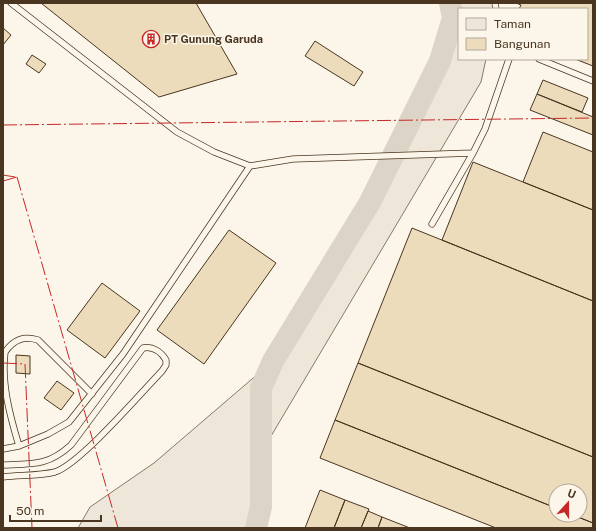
<svg xmlns="http://www.w3.org/2000/svg" width="596" height="531" font-family="'Public Sans',sans-serif">
	<style>
		.green { fill: #ede6d9; stroke: #887966 }
		.lines { fill: none; stroke-linecap: round; stroke-linejoin: round }
		.river { stroke: #dcd4c6; stroke-width: 22 }
		.building { fill: #ecdcbc; stroke: #4a3520 }
		.lane-casing { stroke: #4a3520; stroke-width: 7 }
		.lane { stroke: #fbf6e9; stroke-width: 5.5 }
		.power { stroke: #c62828; stroke-width: 1; stroke-dasharray: 14 3 2 3; stroke-linecap: butt }
		.labels { text-anchor: middle; stroke-width: 3; stroke-linejoin: round; paint-order: stroke }
		.poi-label { font-size: 11px; font-weight: bold; fill: #4a3520; stroke: #fbf6e9; text-anchor: start }
	</style>
	<rect width="100%" height="100%" fill="#fbf6e9"/>
	<!-- green -->
	<path class="green" d="M 450,3 L 494,3 L 496,9 L 459,9 L 459,59 L 486,59 L 481,82 L 261,453 L 261,507 L 256,528 L 78,528 L 90,507 L 154,463 L 273,361 L 370,202 L 440,61 L 453,18 Z"/>
	<g class="lines">
		<!-- river -->
		<path class="river" d="M 256,528 L 261,507 L 261,388 L 273,361 L 370,202 L 440,61 L 453,18 L 450,3"/>
	</g>
	<!-- building -->
	<path class="building" d="M 41,3 L 196,3 L 237,74 L 159,97 Z
		M 516,3 L 593,3 L 593,66 L 575,59 L 587,59 L 587,9 L 519,9 L 521,5 Z
		M 3,28 L 11,35 L 3,45 Z
		M 315,41 L 363,72 L 354,86 L 305,56 Z
		M 32,55 L 46,64 L 39,73 L 26,64 Z
		M 543,80 L 588,98 L 582,112 L 537,94 Z
		M 537,94 L 593,117 L 593,135 L 530,110 Z
		M 543,132 L 593,152 L 593,210 L 523,182 Z
		M 473,162 L 593,210 L 593,301 L 442,240 Z
		M 412,228 L 593,301 L 593,457 L 358,363 Z
		M 229,230 L 276,263 L 204,364 L 157,330 Z
		M 102,283 L 140,311 L 105,358 L 67,330 Z
		M 16,355 L 30,356 L 30,374 L 16,373 Z
		M 358,363 L 593,457 L 593,523 L 573,515 L 580,515 L 580,491 L 556,491 L 556,508 L 335,420 Z
		M 57,381 L 74,393 L 61,410 L 44,398 Z
		M 335,420 L 556,508 L 556,515 L 573,515 L 593,523 L 593,528 L 496,528 L 320,458 Z
		M 320,490 L 345,500 L 334,528 L 305,528 Z
		M 345,500 L 369,509 L 361,528 L 334,528 Z
		M 368,511 L 382,517 L 378,528 L 361,528 Z
		M 382,517 L 410,528 L 378,528 Z"/>
	<g class="lines">
		<defs>
			<path id="lane" d="M 11,3 L 177,132 L 214,152 L 250,166 L 293,159 L 473,153 L 485,129 L 509,59
				M 495,3 L 496,9
				M 539,59 L 593,81
				M 432,224 L 473,153
				M 19,446 C 10,416 1,383 5,352 C 14,339 24,336 38,340 L 92,394
				M 3,449 L 19,446 L 48,434 L 69,422 L 123,354 L 250,166
				M 3,465 C 33,464 48,466 71,445 L 143,348 C 153,346 161,352 166,360 L 166,365 L 162,371 C 141,393 80,464 55,472 C 39,476 20,475 3,477"/>
		</defs>
		<!-- lane casing -->
		<use href="#lane" class="lane-casing"/>
		<!-- lane -->
		<use href="#lane" class="lane"/>
		<!-- power -->
		<path class="power" d="M 3,125 L 593,118
			M 3,175 L 15,177
			M 17,177 L 118,528
			M 3,181 L 17,177
			M 3,363 L 25,364 L 32,528"/>
	</g>
	<!-- icons -->
	<defs>
		<symbol id="building-ring" viewBox="-11 -11 22 22"><circle r="9.5" fill="#fbf6e9" stroke="#c62828" stroke-width="1.5"/><path d="M-4-6H4V6H1V3H-1V6H-4ZM-2.5-4.3h1.7v1.8h-1.7ZM.8-4.3h1.7v1.8H.8ZM-2.5-1h1.7V.8h-1.7ZM.8-1h1.7V.8H.8Z" fill="#c62828"/></symbol>
	</defs>
	<g fill-rule="evenodd">
		<use href="#building-ring" x="141" y="29" width="20" height="20"/>
	</g>
	<g class="labels">
		<!-- poi labels -->
		<g class="poi-label">
			<text x="164" y="43">PT Gunung Garuda</text>
		</g>
	</g>
	<!-- border -->
	<rect width="596" height="531" fill="none" stroke="#4a3520" stroke-width="8"/>
	<!-- legend -->
	<rect x="458" y="8" width="130" height="52" fill="#fbf6e9" stroke="#b4a999"/>
	<rect x="466" y="18" width="20" height="12" fill="#ede6d9" stroke="#b4a999"/>
	<text x="494" y="28" font-size="12" fill="#4a3520">Taman</text>
	<rect x="466" y="38" width="20" height="12" fill="#ecdcbc" stroke="#b4a999"/>
	<text x="494" y="48" font-size="12" fill="#4a3520">Bangunan</text>
	<!-- north arrow -->
	<g transform="translate(568 503) rotate(21)"><circle r="19" fill="#fbf6e9" stroke="#b4a999"/>
	<path d="M0-3L7 15L0 10L-7 15Z" fill="#c62828"/>
	<text y="-6" font-size="11" font-weight="bold" text-anchor="middle" fill="#4a3520">U</text>
	</g>
	<!-- scale -->
	<path d="M10 515v6h91v-6" fill="none" stroke="#4a3520" stroke-width="2"/>
	<text x="16" y="515" font-size="12" fill="#4a3520" stroke="#fbf6e9" stroke-width="3" paint-order="stroke">50 m</text>
</svg>
